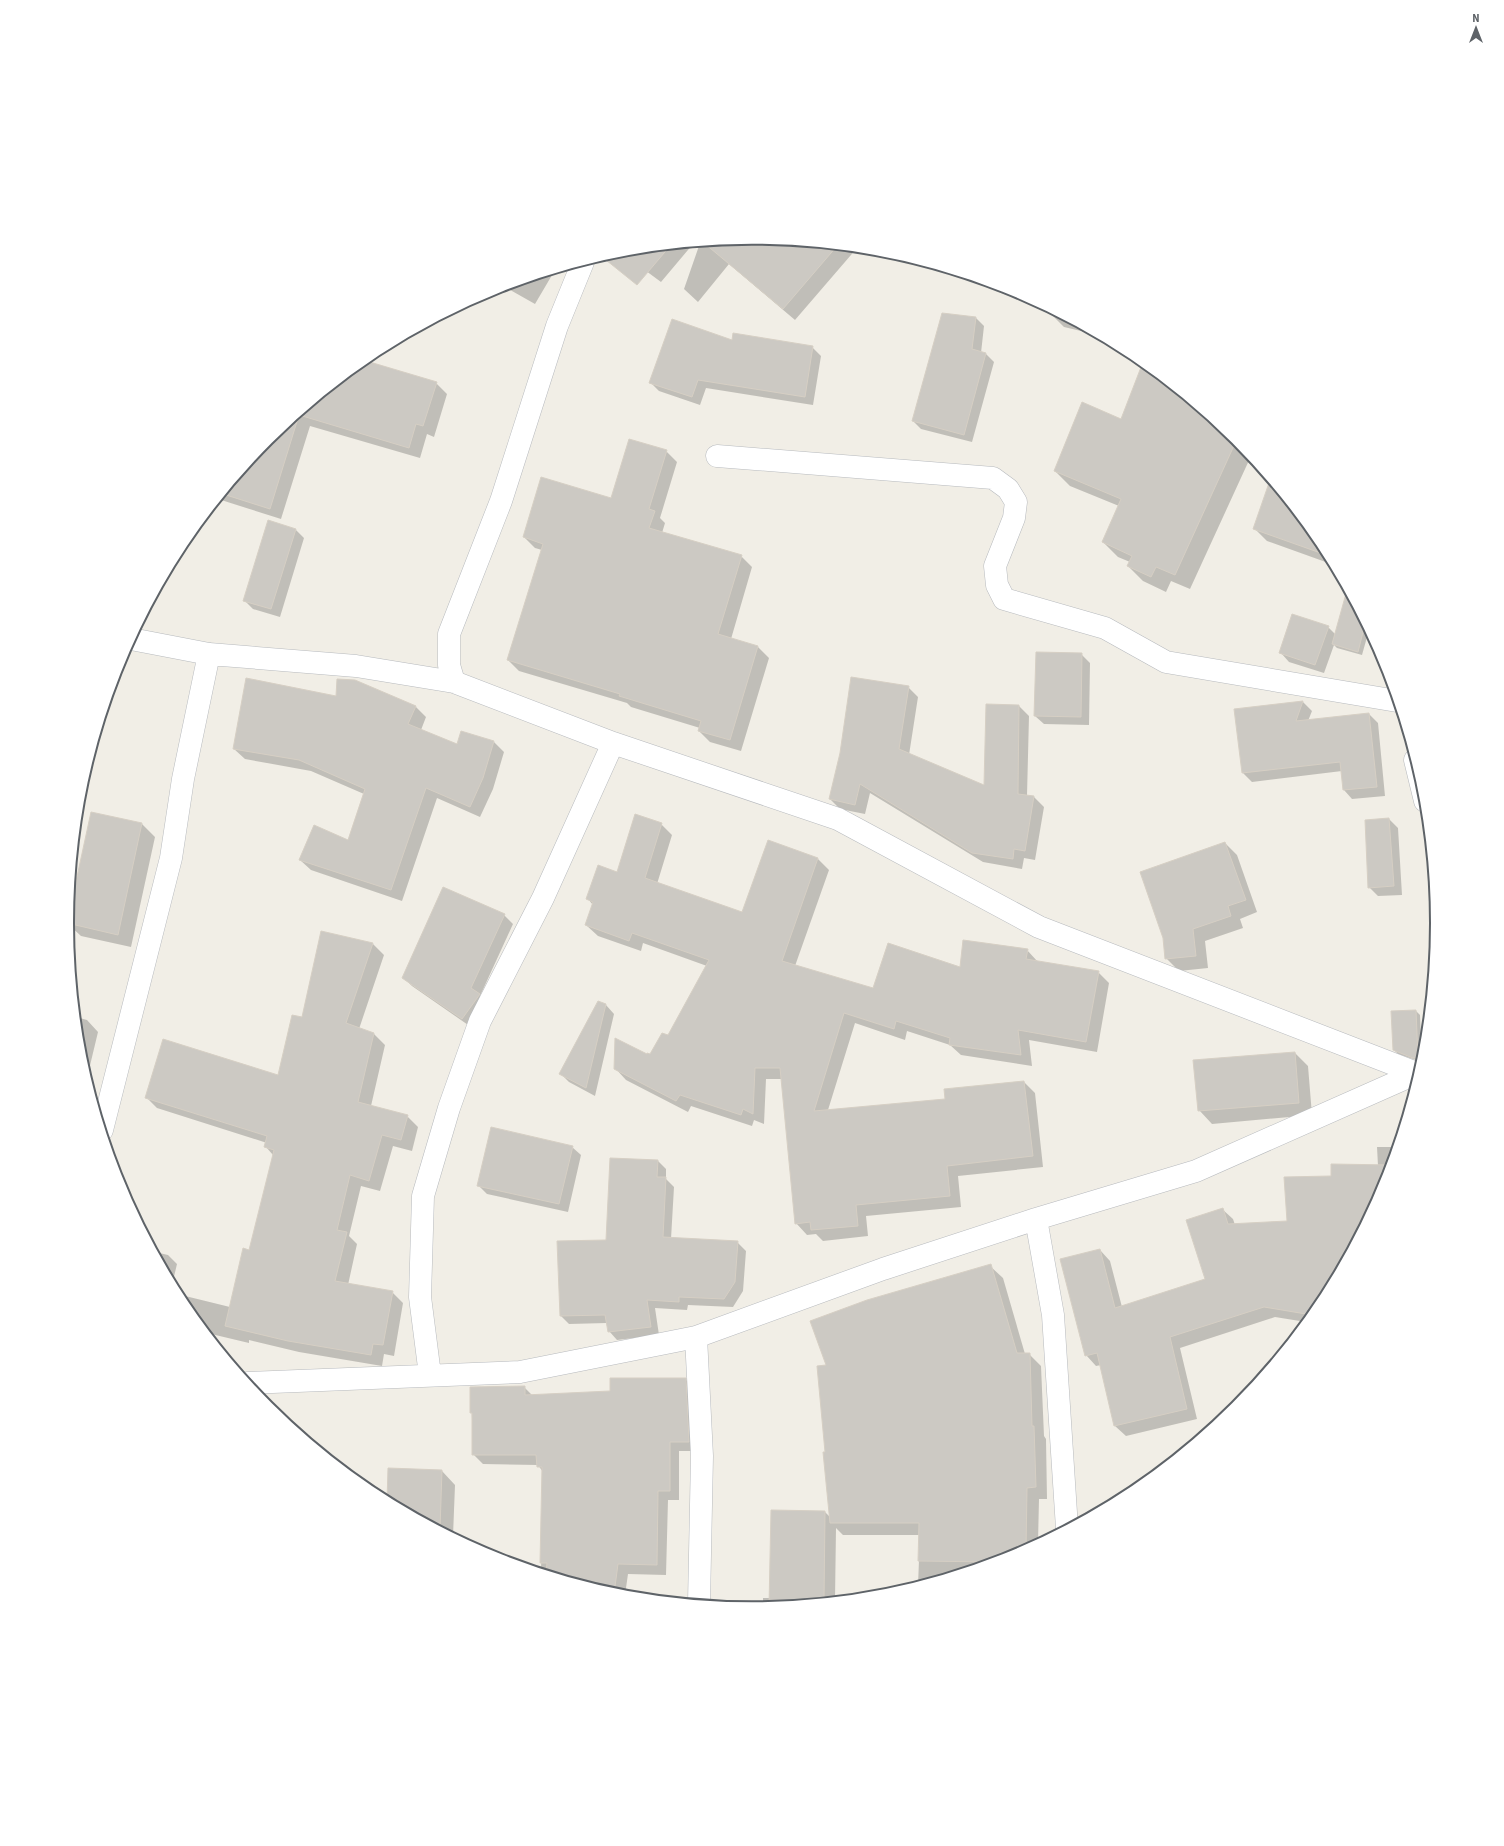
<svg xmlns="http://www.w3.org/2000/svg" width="1504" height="1846" font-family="'Source Sans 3',sans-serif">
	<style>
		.shadow { fill: #0003 }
		.building { fill: #ccc9c3; stroke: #d6cfc4 }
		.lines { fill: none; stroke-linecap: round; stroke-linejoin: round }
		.minor-casing { stroke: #b7babe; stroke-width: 23 }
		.minor { stroke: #fff; stroke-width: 22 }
		.rim { fill: none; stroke: #5e6368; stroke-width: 2 }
	</style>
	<rect width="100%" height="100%" fill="#f1eee6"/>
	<!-- shadow -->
	<path class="shadow" d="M 752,238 L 857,248 L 795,320 L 729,264 L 698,302 L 684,289 L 700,243 Z
		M 693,244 L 661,282 L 619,251 Z
		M 555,270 L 535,304 L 503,286 Z
		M 1049,309 L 1098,335 L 1064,327 L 1049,312 Z
		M 976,318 L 984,326 L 981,353 L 986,354 L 994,362 L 972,442 L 921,429 L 913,421 Z
		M 732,341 L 812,347 L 821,356 L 813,405 L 706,388 L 700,405 L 659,391 L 650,382 Z
		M 363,360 L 436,383 L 447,394 L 434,437 L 427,434 L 420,458 L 310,426 L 281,519 L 218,499 L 268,438 Z
		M 1144,363 L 1237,439 L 1251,456 L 1190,589 L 1171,581 L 1166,592 L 1143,581 L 1128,566 L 1130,562 L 1118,557 L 1103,542 L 1119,506 L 1070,486 L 1055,471 L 1122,420 Z
		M 666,451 L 677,462 L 660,518 L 665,523 L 662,533 L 741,556 L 752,567 L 731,639 L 758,647 L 769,658 L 741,751 L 710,742 L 699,731 L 700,728 L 631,707 L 627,703 L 519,671 L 508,660 L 542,550 L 535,548 L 524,537 L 612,499 Z
		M 1271,481 L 1322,543 L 1334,565 L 1267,541 L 1254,528 Z
		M 295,529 L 304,538 L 280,617 L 253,609 L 244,600 Z
		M 1348,592 L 1369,630 L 1362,655 L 1337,648 L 1334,645 L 1324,673 L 1289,662 L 1281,653 L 1328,627 L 1336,635 Z
		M 1081,654 L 1090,663 L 1089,725 L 1044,724 L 1035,716 Z
		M 908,687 L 918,697 L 909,755 L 985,786 L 1019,706 L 1029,716 L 1027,796 L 1034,797 L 1044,807 L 1035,860 L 1024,858 L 1022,869 L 983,862 L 870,793 L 865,814 L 840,809 L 830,799 Z
		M 337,697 L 416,707 L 426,717 L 421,730 L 458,745 L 494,742 L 504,752 L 493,789 L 480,817 L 437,798 L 402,901 L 311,870 L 300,860 L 348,841 L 364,794 L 311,771 L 245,759 L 234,749 Z
		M 1303,702 L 1312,711 L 1308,721 L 1369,714 L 1378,723 L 1385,796 L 1352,799 L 1344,790 L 1342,771 L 1252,782 L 1243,773 L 1235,710 Z
		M 1389,819 L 1398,828 L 1402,895 L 1378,896 L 1369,887 Z
		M 142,824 L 155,837 L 131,947 L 81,936 L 67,923 Z
		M 661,824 L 672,835 L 657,884 L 743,914 L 818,859 L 829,870 L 795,966 L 873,990 L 1027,950 L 1038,962 L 1098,972 L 1109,983 L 1097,1052 L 1029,1040 L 1032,1066 L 961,1055 L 950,1045 L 907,1031 L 905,1040 L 855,1023 L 828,1110 L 947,1100 L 1024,1082 L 1035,1093 L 1043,1167 L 958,1176 L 961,1207 L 866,1216 L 868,1236 L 823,1241 L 816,1234 L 807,1235 L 796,1223 L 782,1079 L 766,1079 L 764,1124 L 754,1120 L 752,1126 L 691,1106 L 688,1112 L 626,1080 L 615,1068 L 651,1056 L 669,1037 L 707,966 L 643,943 L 641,951 L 598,936 L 586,925 L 593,905 L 588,899 L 618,873 Z
		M 1225,843 L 1237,855 L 1257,912 L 1240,919 L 1243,928 L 1205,941 L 1208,968 L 1179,971 L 1166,958 Z
		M 504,915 L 513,924 L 480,996 L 488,1004 L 471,1027 L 412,986 L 403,977 Z
		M 322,933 L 373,944 L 384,955 L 359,1029 L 374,1034 L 385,1045 L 371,1106 L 407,1116 L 418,1127 L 412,1151 L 393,1146 L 380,1191 L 361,1186 L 349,1236 L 357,1244 L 348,1285 L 392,1292 L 403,1303 L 394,1356 L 384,1354 L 382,1366 L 299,1352 L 249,1340 L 249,1343 L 207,1333 L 182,1303 L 177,1294 L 230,1307 L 250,1251 L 273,1155 L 266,1147 L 267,1143 L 157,1108 L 146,1097 L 279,1076 L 302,1018 Z
		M 606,1005 L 614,1014 L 595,1096 L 569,1082 L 560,1073 Z
		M 1416,1011 L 1420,1015 L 1422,1062 L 1398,1054 L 1394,1050 Z
		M 76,1017 L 87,1020 L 98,1032 L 87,1078 L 80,1056 Z
		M 1295,1053 L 1308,1066 L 1312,1115 L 1212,1124 L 1199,1110 Z
		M 572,1147 L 581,1155 L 568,1212 L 487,1194 L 478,1185 Z
		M 1377,1147 L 1396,1147 L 1385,1185 L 1342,1265 L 1252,1269 L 1251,1274 L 1330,1287 L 1321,1304 L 1306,1322 L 1275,1317 L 1180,1348 L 1197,1419 L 1126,1436 L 1115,1426 L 1101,1365 L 1096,1366 L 1086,1355 L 1100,1250 L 1110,1261 L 1122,1307 L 1206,1280 L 1222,1209 L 1233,1219 L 1235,1225 L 1288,1222 L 1332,1176 L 1378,1166 Z
		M 611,1159 L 658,1161 L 666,1169 L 666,1179 L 674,1187 L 671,1239 L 737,1242 L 746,1251 L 743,1291 L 733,1307 L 688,1305 L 687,1310 L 655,1308 L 659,1335 L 617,1340 L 609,1331 L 607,1323 L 569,1324 L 561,1316 L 607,1241 Z
		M 155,1252 L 168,1255 L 177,1264 L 172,1285 Z
		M 990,1266 L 1003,1278 L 1025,1354 L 1029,1354 L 1041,1366 L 1044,1436 L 1046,1439 L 1047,1499 L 1039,1499 L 1038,1543 L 1014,1556 L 918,1585 L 920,1535 L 843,1535 L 836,1528 L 835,1600 L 763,1607 L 763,1598 L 770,1598 L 825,1512 L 830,1517 L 827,1453 L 828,1366 Z
		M 685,1379 L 695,1389 L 698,1451 L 679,1451 L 679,1500 L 668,1500 L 666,1575 L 628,1574 L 625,1595 L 541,1571 L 543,1472 L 538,1465 L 483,1464 L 473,1454 L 471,1388 L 524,1387 L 533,1396 L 611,1392 Z
		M 442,1471 L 455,1485 L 453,1536 L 388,1501 Z"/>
	<!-- building -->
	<path class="building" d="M 752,238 L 813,244 L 837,246 L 783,309 L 704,243 Z
		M 670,246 L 637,285 L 601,256 L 619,251 Z
		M 942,313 L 976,317 L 972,349 L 986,353 L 964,435 L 912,421 Z
		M 672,319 L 732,340 L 733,333 L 813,346 L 805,397 L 698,380 L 692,397 L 649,383 Z
		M 363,360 L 437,382 L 423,426 L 416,424 L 409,448 L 299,415 L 270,509 L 223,494 L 268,438 Z
		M 1143,362 L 1237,439 L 1175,575 L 1156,567 L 1151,577 L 1127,566 L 1132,556 L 1102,542 L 1121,499 L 1054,471 L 1082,402 L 1121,419 Z
		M 629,439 L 667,450 L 649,509 L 655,511 L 649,528 L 742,555 L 718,634 L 758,646 L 730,740 L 698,731 L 701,721 L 619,696 L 620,694 L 507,660 L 543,544 L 523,537 L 541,477 L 611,498 Z
		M 1270,480 L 1322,543 L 1329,556 L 1253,529 Z
		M 268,520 L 296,529 L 271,609 L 243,601 Z
		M 1347,590 L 1365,624 L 1358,652 L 1332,644 Z
		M 1292,614 L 1329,626 L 1315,665 L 1279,653 Z
		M 1036,652 L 1082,653 L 1081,717 L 1034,716 Z
		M 851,677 L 909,686 L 899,749 L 984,785 L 986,704 L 1019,705 L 1018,794 L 1034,796 L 1025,851 L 1014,849 L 1013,859 L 972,853 L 860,784 L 855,805 L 829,799 L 840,753 Z
		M 246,678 L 336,696 L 337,679 L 355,680 L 416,706 L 408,724 L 457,744 L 461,731 L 494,741 L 483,778 L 470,807 L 426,788 L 391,890 L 299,860 L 314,825 L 348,840 L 365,789 L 299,760 L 233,749 Z
		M 1303,701 L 1296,721 L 1369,713 L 1377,787 L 1343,790 L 1340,762 L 1242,773 L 1234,709 Z
		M 91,812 L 142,823 L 118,935 L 67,923 Z
		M 635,814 L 662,823 L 645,878 L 742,912 L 768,840 L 818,858 L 782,961 L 873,988 L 888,943 L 960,967 L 963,940 L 1028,949 L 1026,959 L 1099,971 L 1086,1042 L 1018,1030 L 1021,1055 L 949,1045 L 950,1038 L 896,1021 L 894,1029 L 844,1013 L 814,1111 L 945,1099 L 944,1089 L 1024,1081 L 1033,1156 L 947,1166 L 950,1196 L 856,1205 L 858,1226 L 811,1230 L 810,1222 L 795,1224 L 780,1068 L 755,1068 L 753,1114 L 743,1109 L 741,1115 L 680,1095 L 676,1101 L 614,1069 L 615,1038 L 647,1054 L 647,1053 L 650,1054 L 662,1033 L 668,1035 L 709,960 L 632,933 L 629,941 L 585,925 L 593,902 L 586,899 L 598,865 L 617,872 Z
		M 1389,818 L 1394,886 L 1368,888 L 1365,820 Z
		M 1225,842 L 1246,900 L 1228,906 L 1231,916 L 1193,929 L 1196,956 L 1165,959 L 1163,938 L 1140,872 Z
		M 443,887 L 505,914 L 471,988 L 480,994 L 462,1019 L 402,978 Z
		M 321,931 L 373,943 L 346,1023 L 374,1033 L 358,1102 L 408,1115 L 401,1140 L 382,1135 L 369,1181 L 350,1175 L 337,1230 L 347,1232 L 335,1281 L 393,1291 L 383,1345 L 373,1344 L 371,1355 L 288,1341 L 225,1326 L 243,1248 L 249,1250 L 274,1150 L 264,1147 L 267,1136 L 145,1098 L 163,1039 L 278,1075 L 292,1015 L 302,1017 Z
		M 598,1001 L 606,1004 L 586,1088 L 559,1074 Z
		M 1416,1010 L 1418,1058 L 1413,1058 L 1393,1050 L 1391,1011 Z
		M 1295,1052 L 1299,1103 L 1198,1111 L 1193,1060 Z
		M 491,1127 L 573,1146 L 559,1204 L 477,1186 Z
		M 610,1158 L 658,1160 L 657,1177 L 666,1177 L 663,1237 L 738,1241 L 735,1282 L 724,1299 L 679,1297 L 679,1302 L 647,1300 L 651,1327 L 608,1332 L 605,1315 L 560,1316 L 557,1241 L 606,1240 Z
		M 1331,1164 L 1391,1165 L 1385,1185 L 1321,1304 L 1312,1315 L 1264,1307 L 1170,1337 L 1187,1409 L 1114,1426 L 1097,1353 L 1085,1356 L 1060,1259 L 1100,1249 L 1115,1308 L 1205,1279 L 1186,1220 L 1223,1208 L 1228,1224 L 1287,1221 L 1284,1177 L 1331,1176 Z
		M 991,1264 L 1017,1353 L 1030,1353 L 1032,1426 L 1034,1426 L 1036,1487 L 1027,1488 L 1026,1550 L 1014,1556 L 993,1562 L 918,1561 L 919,1523 L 830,1523 L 823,1452 L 825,1452 L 817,1366 L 826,1365 L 810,1321 L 867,1300 Z
		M 610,1378 L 686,1378 L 689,1442 L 670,1442 L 670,1491 L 658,1491 L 657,1565 L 618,1564 L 614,1594 L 546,1573 L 547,1563 L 540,1563 L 542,1467 L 537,1467 L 536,1455 L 472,1455 L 472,1413 L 470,1413 L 470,1387 L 525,1386 L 525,1395 L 610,1391 Z
		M 388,1468 L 442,1470 L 440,1529 L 387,1501 Z
		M 771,1510 L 825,1511 L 824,1601 L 769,1606 Z"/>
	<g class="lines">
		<defs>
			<path id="minor" d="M 717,456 L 993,478 L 1008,489 L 1016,502 L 1014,518 L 995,566 L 997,585 L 1004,599 L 1105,628 L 1166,662 L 1397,701
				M 131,639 L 209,654 L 356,666 L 454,682 L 613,743 L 838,819 L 1039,927 L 1419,1074
				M 454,682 L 449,665 L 449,634 L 501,501 L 557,326 L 583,262
				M 1415,760 L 1425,801
				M 102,1130 L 171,858 L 183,779 L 209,654
				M 1036,1219 L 1053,1315 L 1067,1528
				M 696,1337 L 702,1456 L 699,1603
				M 430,1375 L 420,1297 L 423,1196 L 449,1108 L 480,1021 L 543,898 L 613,743
				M 248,1383 L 520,1372 L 696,1337 L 883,1269 L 1036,1219 L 1196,1171 L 1415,1074"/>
		</defs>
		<!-- minor casing -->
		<use href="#minor" class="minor-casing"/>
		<!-- minor -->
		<use href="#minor" class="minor"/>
	</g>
	<!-- crop -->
	<path d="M0 0H1504V1846H0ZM74 923a678 678 0 1 1 1356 0a678 678 0 1 1-1356 0Z" fill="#fff" fill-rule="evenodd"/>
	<path class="rim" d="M74 923a678 678 0 1 1 1356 0a678 678 0 1 1-1356 0Z"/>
	<!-- north arrow -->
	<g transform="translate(1476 28)" stroke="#ffffff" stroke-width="3" paint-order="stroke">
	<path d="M0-3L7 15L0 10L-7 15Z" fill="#5e6368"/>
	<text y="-6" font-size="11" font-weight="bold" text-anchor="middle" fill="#5e6368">N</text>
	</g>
</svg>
